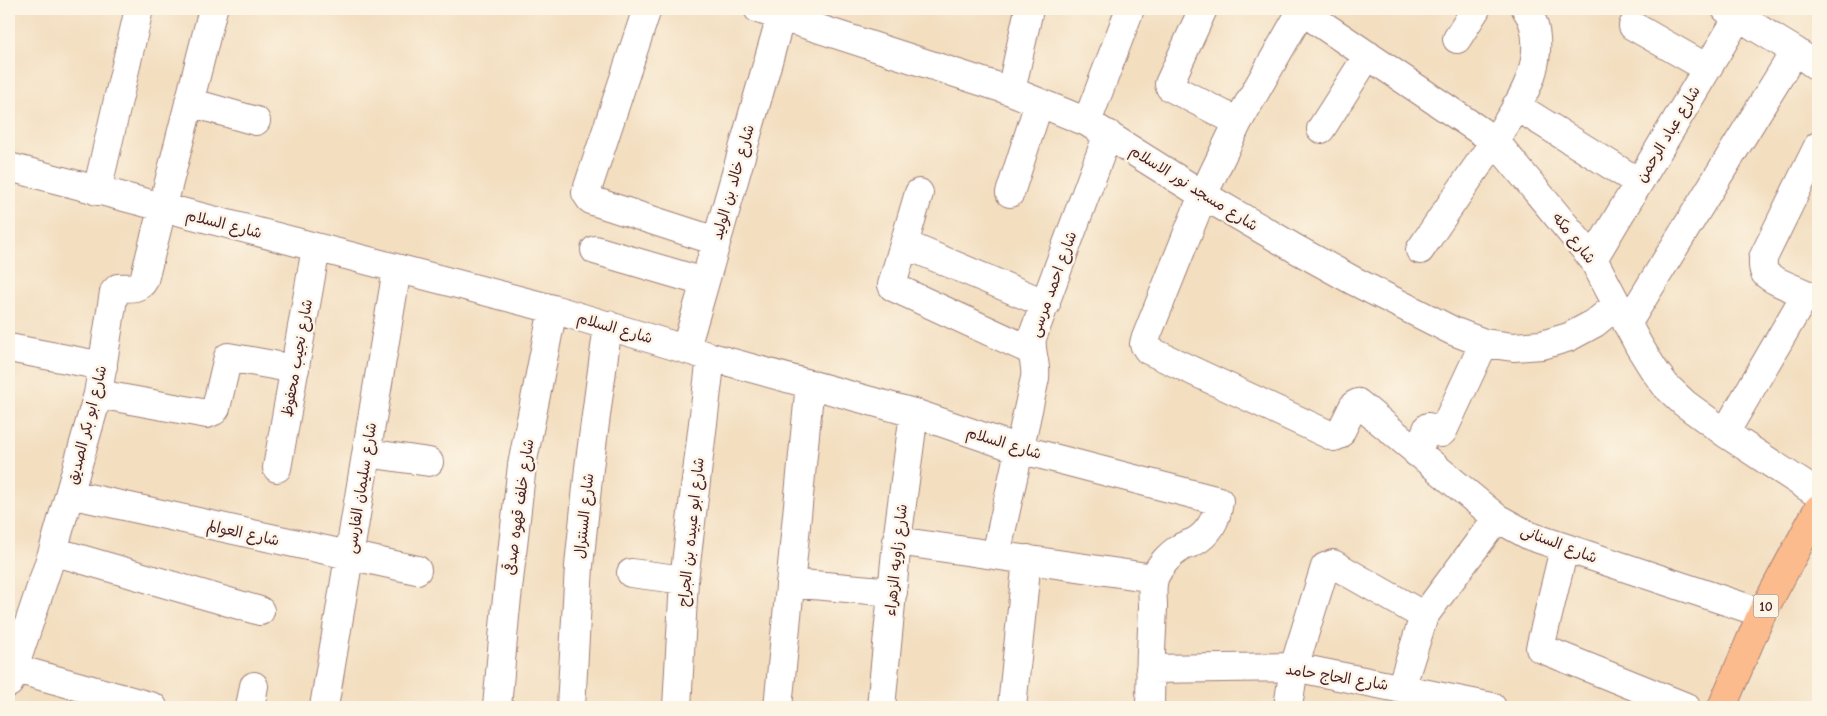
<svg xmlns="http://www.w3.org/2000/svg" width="1827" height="716" font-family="'Comic Neue','Playpen Sans Arabic',sans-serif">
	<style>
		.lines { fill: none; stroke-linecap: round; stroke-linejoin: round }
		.street-casing { stroke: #9e7e76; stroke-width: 30 }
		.primary-casing { stroke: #9e7e76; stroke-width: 30 }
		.street { stroke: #fff; stroke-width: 28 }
		.primary { stroke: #fbbb8d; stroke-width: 28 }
		.labels { text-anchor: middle; stroke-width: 5; stroke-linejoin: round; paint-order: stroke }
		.shield { fill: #fcf5e5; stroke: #7f5f63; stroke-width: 1 }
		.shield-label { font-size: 14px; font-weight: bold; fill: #4a1f2b }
		.street-label { font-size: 15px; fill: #4a1f2b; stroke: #fcf5e5 }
	</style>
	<rect width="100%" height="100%" fill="#fcf5e5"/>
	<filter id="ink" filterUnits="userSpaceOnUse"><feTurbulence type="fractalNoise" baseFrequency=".02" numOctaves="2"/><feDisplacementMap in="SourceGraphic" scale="10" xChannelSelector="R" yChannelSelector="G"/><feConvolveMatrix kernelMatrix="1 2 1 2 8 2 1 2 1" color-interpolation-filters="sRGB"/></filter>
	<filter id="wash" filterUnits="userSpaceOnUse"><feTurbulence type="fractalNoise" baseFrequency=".0096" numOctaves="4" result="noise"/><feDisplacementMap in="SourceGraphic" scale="20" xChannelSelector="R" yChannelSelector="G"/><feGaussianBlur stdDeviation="1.12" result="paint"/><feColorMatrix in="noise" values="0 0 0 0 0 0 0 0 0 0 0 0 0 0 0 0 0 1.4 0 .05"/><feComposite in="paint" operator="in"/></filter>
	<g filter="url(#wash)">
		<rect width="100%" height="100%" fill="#f3dec0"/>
	</g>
	<g filter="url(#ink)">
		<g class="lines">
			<defs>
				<path id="street" d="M 647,9 L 586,193 L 590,199 L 593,201 L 716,241
					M 758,9 L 1011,91 L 1087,122 L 1203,195 L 1296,249 L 1354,281 L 1453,331 L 1484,343 L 1513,347 L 1542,345 L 1569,337 L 1595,323 L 1617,305
					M 1203,9 L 1169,84 L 1170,87 L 1238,122
					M 1299,9 L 1495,141 L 1593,259 L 1639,346 L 1654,370 L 1666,386 L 1684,403 L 1725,433 L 1818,494
					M 1726,9 L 1795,51 L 1818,67
					M 1302,10 L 1238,122 L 1203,195 L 1145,340 L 1144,344 L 1148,350 L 1334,437 L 1339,435 L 1354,405 L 1358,403 L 1497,518 L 1530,536 L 1762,613
					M 1633,26 L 1707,68
					M 1457,39 L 1476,9
					M 1011,91 L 1029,9
					M 189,102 L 256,121
					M 1516,106 L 1638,182
					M 1087,122 L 1130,9
					M 1321,129 L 1368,55
					M 1818,146 L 1763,258 C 1763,263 1762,268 1765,273 C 1771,281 1807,294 1818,299
					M 9,167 L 553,309 L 711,357 L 914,413 L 1019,449 L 1219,501 C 1217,518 1210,533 1194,542 C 1190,544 1184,545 1180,548 C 1170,554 1160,565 1155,576 C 1151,585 1153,598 1153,607 C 1151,640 1150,674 1150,707
					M 97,191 L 139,9
					M 919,193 L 892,285 L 893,287 L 1032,351
					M 1010,193 L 1039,103
					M 904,244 L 1046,304
					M 595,250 L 704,282
					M 1420,250 C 1441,219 1462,188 1483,158 C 1500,133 1519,107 1530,79 C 1538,57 1540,28 1526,9
					M 1593,259 L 1743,9
					M 1627,324 L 1795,51
					M 9,348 L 103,366
					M 686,348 L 781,16
					M 98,394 L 207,414 L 214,411 L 216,408 L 228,357 L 295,369
					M 1725,433 L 1806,294
					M 367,453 L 429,462
					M 1417,453 L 1428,427 L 1441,433 L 1443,431 L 1484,343
					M 277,468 L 316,248
					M 70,494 L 417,570
					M 897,541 L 1154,578
					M 1564,549 L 1540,648 L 1686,707
					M 53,551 L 260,611
					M 996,555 L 1035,378 C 1037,364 1030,352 1032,338 L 1108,134
					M 631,573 L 684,580
					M 790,583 L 893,592
					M 9,667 L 153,707
					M 1150,669 L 1294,667 L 1492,707
					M 9,683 L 53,551 L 98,394 L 114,292 L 118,288 C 128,287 139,290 144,280 L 213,9
					M 1401,688 L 1424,616 L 1497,518
					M 250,707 L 254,686
					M 324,707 L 397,269
					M 497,707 L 505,616 L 522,465 L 553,309
					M 571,707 L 579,566 L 589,468 L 608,325
					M 677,707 L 684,580 L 711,357
					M 778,707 L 810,384
					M 881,707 L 897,541 L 914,413
					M 1012,707 L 1027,559
					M 1288,707 L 1294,667 L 1325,567 L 1333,564 L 1424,616"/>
				<path id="primary" d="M 1722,707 L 1762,613 L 1818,509"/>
			</defs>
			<!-- street casing -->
			<use href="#street" class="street-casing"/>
			<!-- primary casing -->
			<use href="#primary" class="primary-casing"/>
			<!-- street -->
			<use href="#street" class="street"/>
			<!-- primary -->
			<use href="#primary" class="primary"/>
		</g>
	</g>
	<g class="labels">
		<!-- shield labels -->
		<rect class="shield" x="1753.5" y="594.5" width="25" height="23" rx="4"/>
		<g class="shield-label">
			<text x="1766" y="611">10</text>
		</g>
		<!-- street labels -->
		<g class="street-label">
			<text transform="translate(1668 134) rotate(-59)" y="5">شارع عباد الرحمن</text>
			<text transform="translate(733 182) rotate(-74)" y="5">شارع خالد بن الوليد</text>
			<text transform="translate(1194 188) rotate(32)" y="5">شارع مسجد نور الاسلام</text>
			<text transform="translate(224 224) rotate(14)" y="5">شارع السلام</text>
			<text transform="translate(1574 238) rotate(52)" y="5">شارع مكه</text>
			<text transform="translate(1053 284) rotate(-70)" y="5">شارع احمد مرسى</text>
			<text transform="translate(615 328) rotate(16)" y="5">شارع السلام</text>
			<text transform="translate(297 358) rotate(-80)" y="5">شارع نجيب محفوظ</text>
			<text transform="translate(87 425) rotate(-76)" y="5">شارع ابو بكر الصديق</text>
			<text transform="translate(1004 443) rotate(17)" y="5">شارع السلام</text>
			<text transform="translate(361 488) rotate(-81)" y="5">شارع سليمان الفارسى</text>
			<text transform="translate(519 507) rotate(-82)" y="5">شارع خلف قهوه صدقى</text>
			<text transform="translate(584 516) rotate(-84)" y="5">شارع السنترال</text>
			<text transform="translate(691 532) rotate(-84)" y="5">شارع ابو عبيده بن الجراح</text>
			<text transform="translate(243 533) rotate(12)" y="5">شارع العوالم</text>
			<text transform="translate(1559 544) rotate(21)" y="5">شارع السنانى</text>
			<text transform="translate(896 560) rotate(-84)" y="5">شارع زاويه الزهراء</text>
			<text transform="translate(1337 677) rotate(9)" y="5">شارع الحاج حامد</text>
		</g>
	</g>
	<!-- margin -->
	<rect width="1827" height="716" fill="none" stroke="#fcf5e5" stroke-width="30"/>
</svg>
